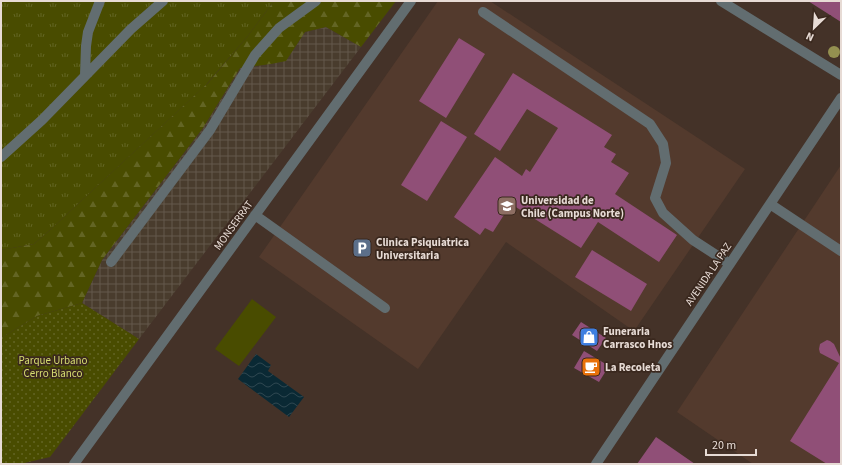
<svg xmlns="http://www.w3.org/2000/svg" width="842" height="465" font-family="'Source Sans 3',sans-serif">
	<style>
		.built { fill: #533a2d }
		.industrial { fill: url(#industrial-grid) }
		.grass { fill: url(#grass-tufts) }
		.forest { fill: url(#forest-firs) }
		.park { fill: url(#park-dots) }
		.pitch { fill: #494c00 }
		.water { fill: url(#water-waves) }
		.building { fill: #904f77 }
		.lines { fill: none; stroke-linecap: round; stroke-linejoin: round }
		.minor { stroke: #626d70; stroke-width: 10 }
		.tree { fill: #949050 }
		.labels { text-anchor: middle; stroke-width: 3.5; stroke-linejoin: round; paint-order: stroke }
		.poi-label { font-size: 11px; font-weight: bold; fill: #e7dbd5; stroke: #3a281e; text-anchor: start }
		.street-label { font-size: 11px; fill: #e7dbd5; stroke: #3a281e }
		.park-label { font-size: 11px; fill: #d6dc70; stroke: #3a281e }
	</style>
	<defs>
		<pattern id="industrial-grid" width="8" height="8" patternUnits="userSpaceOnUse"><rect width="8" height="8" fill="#493c2d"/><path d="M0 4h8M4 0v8" fill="none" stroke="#63584b"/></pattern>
		<pattern id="grass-tufts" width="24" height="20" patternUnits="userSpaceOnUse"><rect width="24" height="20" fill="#494c00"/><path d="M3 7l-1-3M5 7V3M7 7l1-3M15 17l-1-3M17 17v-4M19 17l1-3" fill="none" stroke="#636524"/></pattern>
		<pattern id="forest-firs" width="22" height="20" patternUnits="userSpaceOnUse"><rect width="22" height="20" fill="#494c00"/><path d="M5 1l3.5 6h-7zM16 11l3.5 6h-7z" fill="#636524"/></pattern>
		<pattern id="park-dots" width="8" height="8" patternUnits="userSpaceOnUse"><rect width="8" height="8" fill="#494c00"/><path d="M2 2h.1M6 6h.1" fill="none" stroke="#636524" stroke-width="1.8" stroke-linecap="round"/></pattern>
		<pattern id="water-waves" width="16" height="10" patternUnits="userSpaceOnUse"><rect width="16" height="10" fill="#0a2934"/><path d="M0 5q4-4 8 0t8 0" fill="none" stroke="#2e4750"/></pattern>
	</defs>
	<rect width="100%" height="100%" fill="#443228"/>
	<!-- built -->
	<path class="built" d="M 438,1 L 490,1 L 745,169 L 634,331 L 506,242 L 418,369 L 259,257 Z
		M 841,165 L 841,464 L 753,464 L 677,412 Z"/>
	<!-- industrial -->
	<path class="industrial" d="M 326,27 L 361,47 L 139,339 L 82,303 L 102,260 L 203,128 L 240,68 L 271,64 L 288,57 L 305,32 Z"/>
	<!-- grass -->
	<path class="grass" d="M 1,1 L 274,1 L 247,37 L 205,86 L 50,230 L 34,244 L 1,250 Z"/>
	<!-- forest -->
	<path class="forest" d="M 274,1 L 396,1 L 361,47 L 326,27 L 305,32 L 286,61 L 271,64 L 240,68 L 203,128 L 102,260 L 82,303 L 37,316 L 1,338 L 1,250 L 34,244 L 50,230 L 208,83 L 247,37 Z"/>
	<!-- park -->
	<path class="park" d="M 82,303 L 139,339 L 50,457 L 20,464 L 1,464 L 1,338 L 37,316 Z"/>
	<!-- pitch -->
	<path class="pitch" d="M 252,299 L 276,317 L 239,366 L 215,349 Z"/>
	<!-- water -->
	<path class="water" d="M 256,354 L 271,365 L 268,371 L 304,397 L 289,417 L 238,379 Z"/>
	<!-- building -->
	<path class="building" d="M 808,1 L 841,1 L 841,22 Z
		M 459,38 L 485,54 L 446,118 L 419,101 Z
		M 513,73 L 612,135 L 604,147 L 616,154 L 611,162 L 629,173 L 615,194 L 677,235 L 659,262 L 598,222 L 581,248 L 511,204 L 493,232 L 485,228 L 480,235 L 454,217 L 495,157 L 522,176 L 526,169 L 530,172 L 558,128 L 527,109 L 500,151 L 474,134 Z
		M 441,121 L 467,137 L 427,201 L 401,185 Z
		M 592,250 L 647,284 L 631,311 L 575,277 Z
		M 581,322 L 606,338 L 597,351 L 572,335 Z
		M 827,340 L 830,341 L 834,344 L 841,359 L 841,464 L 827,464 L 790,441 L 839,363 L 820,353 L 819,349 L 820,344 Z
		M 584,351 L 609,366 L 599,382 L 574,368 Z
		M 656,437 L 695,464 L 637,464 Z"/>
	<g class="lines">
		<!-- minor -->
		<path class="minor" d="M 721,1 L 841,75
			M 483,12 L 650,124 L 663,144 L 666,163 L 655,198 L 663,213 L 693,240 L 730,264
			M 85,75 L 86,46 L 88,32 L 100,1
			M 1,157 L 42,120 L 131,29 L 163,1
			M 770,204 L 841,251
			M 255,215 L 385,308
			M 111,262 L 210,130 L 255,55 L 279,28 L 316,1
			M 74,464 L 411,1
			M 596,464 L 841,98"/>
	</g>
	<!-- trees -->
	<circle class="tree" cx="834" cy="52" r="6"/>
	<!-- icons -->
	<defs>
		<symbol id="university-square" viewBox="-11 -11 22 22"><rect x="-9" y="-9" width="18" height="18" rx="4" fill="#8d6e63" stroke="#3a281e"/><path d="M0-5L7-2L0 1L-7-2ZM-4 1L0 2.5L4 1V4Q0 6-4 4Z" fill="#fff"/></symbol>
		<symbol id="parking-square" viewBox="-11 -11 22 22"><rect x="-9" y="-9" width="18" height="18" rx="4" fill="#5c6f8a" stroke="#3a281e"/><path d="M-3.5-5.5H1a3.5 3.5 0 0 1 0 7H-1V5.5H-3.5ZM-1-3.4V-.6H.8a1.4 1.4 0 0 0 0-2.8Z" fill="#fff"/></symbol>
		<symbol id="shop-square" viewBox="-11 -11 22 22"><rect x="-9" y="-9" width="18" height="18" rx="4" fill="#3f7fe0" stroke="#3a281e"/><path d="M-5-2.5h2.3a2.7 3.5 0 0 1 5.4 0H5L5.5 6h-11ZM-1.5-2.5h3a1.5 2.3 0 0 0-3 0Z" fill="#fff"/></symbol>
		<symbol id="cafe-square" viewBox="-11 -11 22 22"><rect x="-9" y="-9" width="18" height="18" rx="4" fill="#e8710a" stroke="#3a281e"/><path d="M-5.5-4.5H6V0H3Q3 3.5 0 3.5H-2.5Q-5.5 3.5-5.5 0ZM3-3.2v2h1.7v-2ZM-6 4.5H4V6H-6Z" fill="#fff"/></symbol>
	</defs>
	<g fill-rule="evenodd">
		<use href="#university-square" x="496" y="195" width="22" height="22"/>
		<use href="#parking-square" x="351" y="237" width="22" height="22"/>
		<use href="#shop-square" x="578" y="326" width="22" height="22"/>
		<use href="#cafe-square" x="580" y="356" width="22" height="22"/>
	</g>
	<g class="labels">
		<!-- poi labels -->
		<g class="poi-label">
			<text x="521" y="204">Universidad de<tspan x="521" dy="13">Chile (Campus Norte)</tspan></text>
			<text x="376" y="246">Clinica Psiquiatrica<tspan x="376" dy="13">Universitaria</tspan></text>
			<text x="603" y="335">Funeraria<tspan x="603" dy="13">Carrasco Hnos</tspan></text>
			<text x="605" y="371">La Recoleta</text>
		</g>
		<!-- street labels -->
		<g class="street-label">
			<text transform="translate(233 225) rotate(-54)" y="4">MONSERRAT</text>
			<text transform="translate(708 274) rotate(-56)" y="4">AVENIDA LA PAZ</text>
		</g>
		<!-- park labels -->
		<g class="park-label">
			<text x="53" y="364">Parque Urbano<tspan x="53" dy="13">Cerro Blanco</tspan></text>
		</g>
	</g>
	<!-- border -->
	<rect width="842" height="465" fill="none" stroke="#e7dbd5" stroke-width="4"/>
	<!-- north arrow -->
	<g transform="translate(814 28) rotate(205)" stroke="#3a281e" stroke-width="3" paint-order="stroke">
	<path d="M0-3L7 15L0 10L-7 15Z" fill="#e7dbd5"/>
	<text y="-6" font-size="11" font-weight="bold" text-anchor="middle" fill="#e7dbd5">N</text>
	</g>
	<!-- scale -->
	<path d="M706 449v6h50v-6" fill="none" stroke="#e7dbd5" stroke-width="2"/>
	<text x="712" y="449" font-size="12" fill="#e7dbd5" stroke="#3a281e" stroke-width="3" paint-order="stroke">20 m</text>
</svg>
